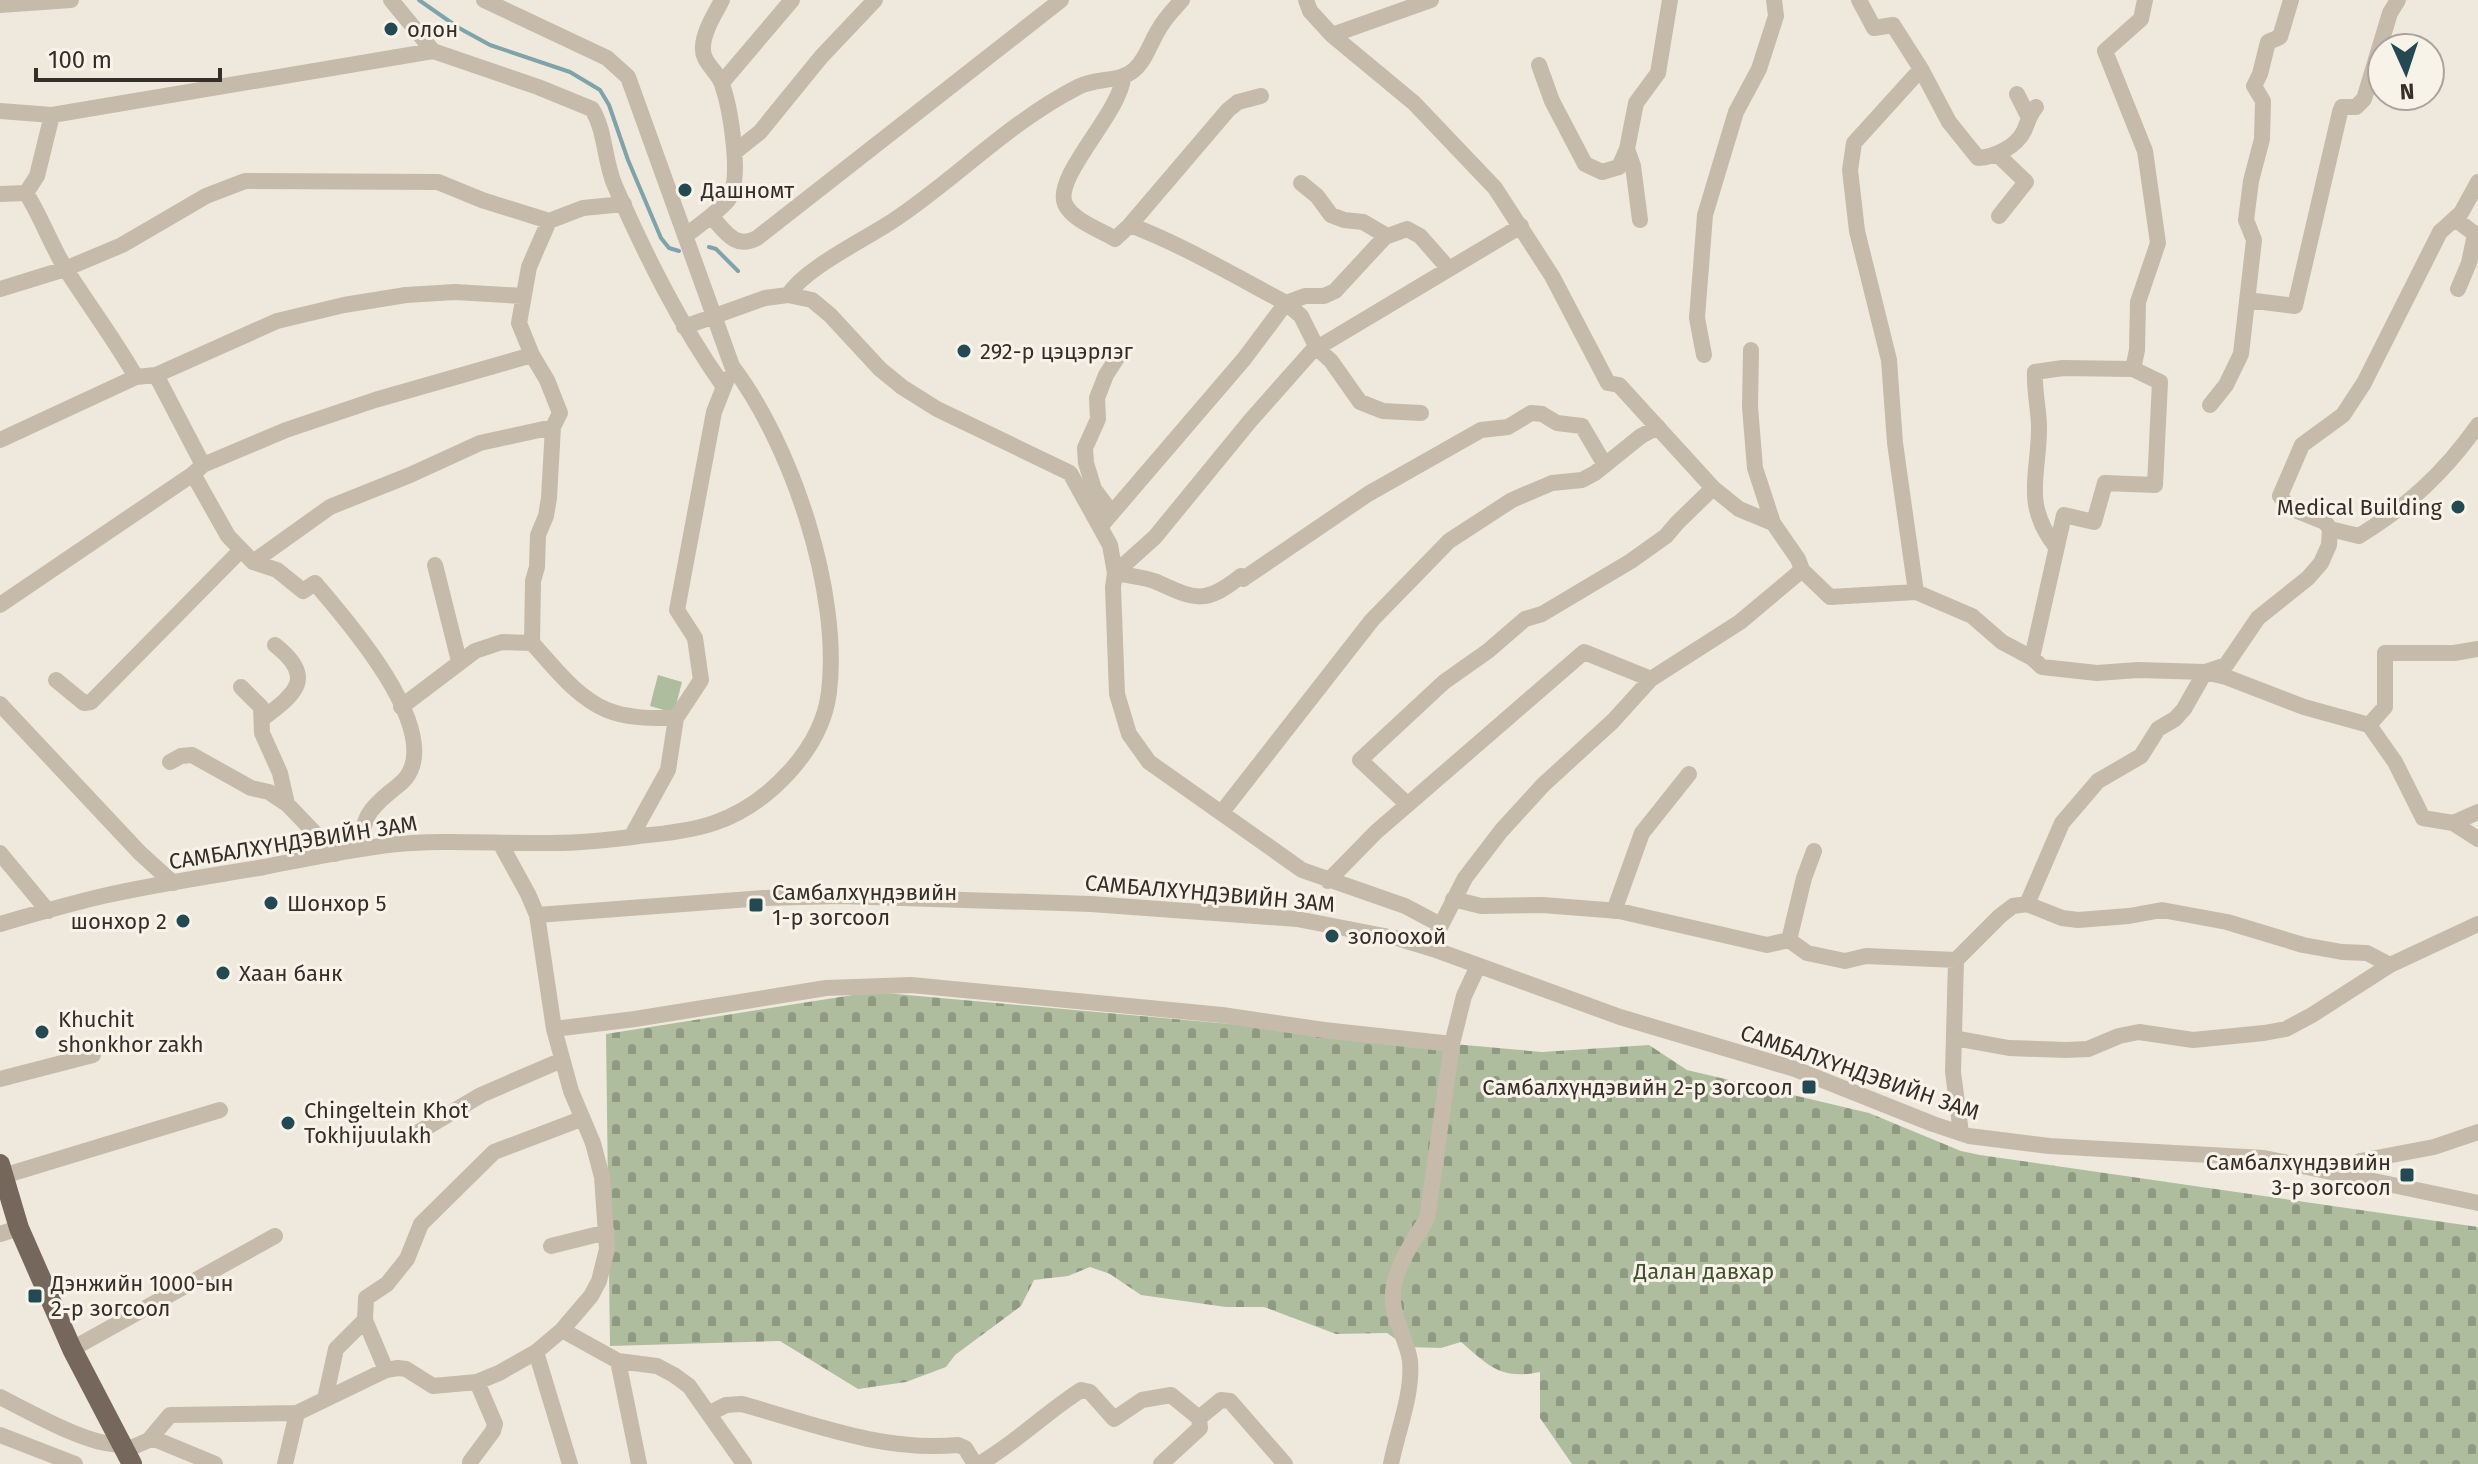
<svg xmlns="http://www.w3.org/2000/svg" width="2478" height="1464" font-family="'Fira Sans',sans-serif">
	<style>
		.grass { fill: #afbd9f }
		.cemetery { fill: url(#cemetery-stones) }
		.lines { fill: none; stroke-linecap: round; stroke-linejoin: round }
		.stream { stroke: #7fa3a9; stroke-width: 4 }
		.minor { stroke: #c6baab; stroke-width: 16 }
		.major { stroke: #75675c; stroke-width: 20 }
		.poi-dot { fill: #234952; stroke: #f8f3e9; stroke-width: 3 }
		.labels { text-anchor: middle; stroke-width: 6; stroke-linejoin: round; paint-order: stroke }
		.poi-label { font-size: 22px; fill: #352e29; stroke: #f8f3e9; text-anchor: start }
		.street-label { font-size: 22px; fill: #352e29; stroke: #f8f3e9 }
		.park-label { font-size: 22px; fill: #405030; stroke: #f8f3e9 }
	</style>
	<defs>
		<pattern id="cemetery-stones" width="16" height="16" patternUnits="userSpaceOnUse" patternTransform="scale(2)"><rect width="16" height="16" fill="#afbd9f"/><path d="M2 7V4a2 2 0 0 1 4 0v3zM10 15v-3a2 2 0 0 1 4 0v3z" fill="#8f9a82"/></pattern>
	</defs>
	<rect width="100%" height="100%" fill="#efe9dd"/>
	<!-- grass -->
	<path class="grass" d="M 658,675 L 682,682 L 674,713 L 650,706 Z"/>
	<!-- cemetery -->
	<path class="cemetery" d="M 885,993 L 1542,1052 L 1649,1045 L 1687,1070 L 1869,1113 L 1961,1151 L 1980,1155 L 2478,1227 L 2478,1464 L 1572,1464 L 1540,1418 L 1540,1372 C 1501,1380 1489,1366 1461,1342 L 1441,1348 L 1407,1347 L 1387,1333 L 1336,1334 L 1264,1307 L 1226,1307 L 1141,1295 L 1110,1274 L 1090,1267 L 1068,1276 L 1034,1280 L 1021,1306 L 955,1355 L 946,1367 L 906,1382 L 858,1389 L 780,1341 L 610,1346 L 606,1034 L 853,995 Z"/>
	<g class="lines">
		<!-- stream -->
		<path class="stream" d="M 419,0 L 459,28 L 490,45 L 570,72 L 600,90 L 609,105 L 628,160 L 661,238 L 669,248 L 679,251
			M 709,247 L 716,249 L 738,271"/>
		<!-- minor -->
		<path class="minor" d="M 391,0 L 433,51 L 538,87 L 592,109 C 606,132 604,161 615,186 C 646,256 680,325 724,387
			M 1306,0 L 1310,11 L 1332,35 L 1414,103 L 1495,188 L 1552,276 L 1608,383 L 1619,385 L 1713,488 L 1739,509 L 1773,523 L 1798,559 L 1802,570 L 1830,597 L 1916,592 L 1972,616 L 2002,642 L 2032,658 L 2042,667 L 2097,673 L 2138,670 L 2205,672 L 2226,665 L 2258,618 L 2308,578 L 2321,563 L 2329,545 L 2330,529 L 2325,522 L 2290,508 L 2280,496 L 2302,445 L 2343,415 L 2364,383 L 2440,232 L 2461,213 L 2478,182
			M 1859,0 L 1874,28 L 1893,25 L 1921,69 L 1854,143 L 1850,170 L 1857,231 L 1889,360 L 1895,443 L 1916,592
			M 0,5 L 71,0
			M 1332,35 L 1431,0
			M 1539,65 L 1552,101 L 1585,164 L 1602,172 L 1619,167 L 1627,149 L 1636,103 L 1658,73 L 1670,0
			M 1921,69 L 1949,122 L 1978,158 C 1995,157 2016,147 2024,131 C 2028,122 2029,115 2036,107
			M 721,80 L 725,79 L 792,0
			M 2017,94 L 2028,116
			M 0,111 L 52,115
			M 1627,149 L 1633,166 L 1640,220
			M 735,152 L 760,132 L 821,57 L 875,0
			M 1998,155 L 2026,182 L 1999,216
			M 1301,183 L 1317,196 L 1331,215 L 1344,220 L 1363,222 L 1387,236
			M 0,194 L 26,193
			M 711,216 C 725,231 735,250 757,238 L 1061,0
			M 2455,219 L 2475,234 L 2469,263 L 2458,289
			M 1130,225 L 1228,110 L 1238,102 L 1261,96
			M 685,236 C 699,225 716,214 728,200 C 743,180 730,107 722,84 C 717,70 701,62 703,46 C 704,30 715,14 722,0
			M 0,289 L 65,269 L 122,245 L 206,196 L 245,181 L 438,182 L 482,200 L 549,221
			M 788,295 C 807,266 867,239 897,218 C 959,176 1011,121 1078,87 C 1097,77 1119,83 1134,70 C 1146,60 1151,41 1159,29 C 1165,18 1174,9 1182,0
			M 2247,300 L 2295,306 L 2340,112 L 2342,107 L 2356,107 L 2364,99 L 2390,13 L 2398,0
			M 1286,303 L 1305,296 L 1324,296 L 1335,291 L 1385,237 L 1407,229 L 1420,236 L 1449,269
			M 1286,303 L 1301,316 L 1317,348 L 1331,361 L 1360,402 L 1383,411 L 1421,413
			M 684,327 L 765,298 L 788,295 L 812,300 L 830,315 L 880,369 L 902,387 L 937,409 L 1070,473 L 1110,545 L 1115,573 L 1113,587 L 1117,694 L 1129,734 L 1149,762 L 1302,870 L 1405,906 L 1439,924
			M 1751,350 L 1750,407 L 1755,468 L 1773,523
			M 1704,355 L 1697,318 L 1705,215 L 1736,112 L 1759,69 L 1776,16 L 1774,0
			M 156,375 L 277,321 L 344,305 L 406,295 L 455,292 L 523,296
			M 2210,405 L 2226,385 L 2241,354 L 2254,240 L 2246,220 L 2251,181 L 2262,139 L 2263,101 L 2254,86 L 2260,74 L 2268,42 L 2280,37 L 2291,0
			M 0,440 L 136,377
			M 203,465 L 286,430 L 375,400 L 532,355
			M 1111,512 L 1094,489 L 1086,463 L 1085,448 L 1098,419 L 1097,398 L 1106,375 L 1117,358
			M 1100,527 L 1244,359 L 1286,303 C 1235,276 1183,245 1130,225 L 1115,239 C 1101,230 1073,221 1065,204 C 1053,177 1120,113 1123,78
			M 2330,529 L 2359,536 C 2409,505 2444,473 2478,425
			M 2056,547 C 2022,503 2039,476 2039,428 C 2039,410 2034,391 2035,372 L 2063,368 L 2133,369
			M 253,562 L 330,507 L 410,475 L 480,443 L 553,427 L 560,413 L 547,380 L 532,355 L 519,323 L 529,267 L 549,221 L 583,208 L 624,204
			M 435,565 L 459,661
			M 1115,573 C 1129,576 1147,577 1159,583 C 1196,600 1206,604 1241,576 L 1243,579 L 1368,494 L 1481,430 L 1508,427 L 1531,413 L 1542,414 L 1557,423 L 1582,426 L 1605,465
			M 1115,573 L 1155,537 L 1250,421 L 1312,351 L 1521,226
			M 0,605 L 193,474
			M 532,643 L 533,581 L 537,567 L 538,535 L 546,516 L 549,498 L 553,427
			M 2032,658 L 2064,515 L 2094,522 L 2105,483 L 2155,485 L 2160,382 L 2133,369 L 2137,350 L 2138,302 L 2158,243 L 2145,151 L 2105,51 L 2141,19 L 2145,0
			M 56,680 L 84,703 L 91,702 L 241,550
			M 241,687 L 261,707 L 262,733 L 280,773 L 287,804 L 335,854
			M 0,704 L 140,853 L 173,883
			M 401,707 L 475,651 L 502,642 L 532,643 C 554,667 577,698 607,710 C 629,719 654,718 676,718
			M 262,719 C 295,694 317,678 275,645
			M 2369,725 L 2385,707 L 2385,653 L 2454,653 L 2478,649
			M 170,762 L 181,756 L 192,755 L 251,788 L 269,792 L 287,804
			M 1407,804 L 1360,760 L 1444,682 L 1488,651 L 1525,619 L 1542,614 L 1631,561 L 1666,536 L 1677,523 L 1713,488
			M 1222,812 L 1372,620 L 1449,541 L 1512,500 L 1552,483 L 1582,480 L 1595,473 L 1641,436 L 1658,427
			M 2453,823 L 2478,812
			M 631,837 L 668,770 L 676,718 L 701,680 L 695,638 L 677,610 L 714,412 L 727,379
			M 361,849 C 363,818 367,811 390,792 C 397,786 404,782 408,775 C 439,725 346,619 315,583 L 303,591 L 277,570 L 253,562 L 228,536 L 193,474 L 203,465 L 156,375 L 136,377 C 115,340 90,307 67,271 C 51,246 42,218 26,193 L 37,176 L 52,115 L 433,51
			M 0,853 L 48,911
			M 1328,881 L 1376,832 L 1584,652 L 1651,679 L 1740,622 L 1802,570
			M 1453,899 L 1481,906 L 1542,905 L 1619,911 L 1767,945 L 1789,940 L 1807,953 L 1845,961 L 1866,956 L 1956,960
			M 2027,904 L 2062,823 L 2098,781 L 2141,756 L 2158,729 L 2175,719 L 2184,709 L 2205,672 L 2226,677 L 2304,707 L 2369,725 L 2395,762 L 2423,818 L 2453,823 L 2478,839
			M 1614,911 L 1642,833 L 1689,774
			M 537,915 L 764,898 L 840,896 L 1091,904 L 1297,919 L 1400,939 L 1433,949 L 1620,1017 L 1795,1069 L 1933,1124 L 1969,1136 L 2049,1146 L 2264,1158 L 2478,1203
			M 0,924 C 34,914 69,904 103,896 C 156,884 211,876 264,867 C 305,859 347,850 388,845 C 443,839 497,844 552,843 C 581,843 610,840 639,836 C 664,834 690,831 714,823 C 767,805 822,750 829,692 C 841,592 792,445 732,366 L 628,77 L 607,58 L 484,0
			M 1437,933 L 1465,878 L 1501,831 L 1543,785 L 1613,721 L 1651,679
			M 1789,940 L 1804,878 L 1814,851
			M 554,1029 L 635,1019 L 826,988 L 911,985 L 1222,1015 L 1324,1030 L 1452,1044 L 1464,996 L 1478,966
			M 1954,1038 L 2009,1048 L 2066,1050 L 2088,1049 L 2119,1036 L 2139,1032 L 2193,1040 L 2264,1033 L 2286,1029 L 2312,1015 L 2390,965
			M 0,1079 L 93,1055
			M 1961,1133 L 1953,1072 L 1956,960 L 2000,916 L 2013,906 L 2027,904 L 2062,918 L 2078,920 L 2129,916 L 2162,910 L 2227,922 L 2303,945 L 2342,952 L 2367,953 L 2390,965 L 2478,924
			M 412,1136 L 481,1095 L 562,1060
			M 2337,1173 L 2360,1161 L 2434,1147 L 2478,1132
			M 3,1176 L 220,1110
			M 0,1234 L 19,1228
			M 551,1246 L 607,1232
			M 562,1330 L 618,1361 L 657,1366 L 674,1375 L 689,1386 L 744,1464
			M 72,1349 L 275,1236
			M 536,1352 L 570,1464
			M 618,1361 L 639,1464
			M 386,1370 L 365,1320 L 366,1298 L 387,1284 L 407,1259 L 421,1224 L 494,1152 L 581,1119
			M 0,1397 C 28,1411 94,1449 123,1444
			M 325,1399 L 336,1349 L 365,1320
			M 710,1413 L 726,1405 L 742,1404 C 813,1424 883,1452 958,1445 L 965,1448 L 975,1464
			M 0,1435 L 75,1464
			M 149,1440 L 170,1415 L 297,1413 L 386,1370 L 398,1368 L 406,1369 L 433,1386 L 477,1382 L 499,1373 L 536,1352 L 562,1330 L 591,1296 L 599,1281 L 607,1249 L 602,1177 L 593,1143 L 571,1091 L 554,1029 L 537,915 L 528,894 L 500,843
			M 126,1450 L 149,1440 L 157,1440 L 215,1464
			M 470,1462 L 493,1431 L 495,1424 L 477,1382
			M 285,1464 L 297,1413
			M 979,1464 C 1016,1443 1045,1413 1081,1390 L 1090,1392 L 1114,1419 L 1142,1400 L 1171,1395 L 1199,1418 L 1221,1400 L 1230,1401 L 1285,1464
			M 1161,1464 L 1200,1428 L 1199,1418
			M 1391,1464 C 1397,1432 1413,1395 1410,1361 C 1408,1344 1397,1326 1394,1309 C 1387,1278 1411,1244 1427,1219 L 1452,1044"/>
		<!-- major -->
		<path class="major" d="M 0,1164 L 19,1228 L 72,1349 L 132,1464"/>
	</g>
	<!-- markers -->
	<g class="poi-dot">
		<circle cx="391" cy="29" r="8"/>
		<circle cx="685" cy="190" r="8"/>
		<circle cx="964" cy="351" r="8"/>
		<circle cx="2458" cy="507" r="8"/>
		<circle cx="271" cy="903" r="8"/>
		<rect x="748" y="897" width="16" height="16" rx="4"/>
		<circle cx="183" cy="921" r="8"/>
		<circle cx="1332" cy="936" r="8"/>
		<circle cx="223" cy="973" r="8"/>
		<circle cx="42" cy="1032" r="8"/>
		<rect x="1801" y="1079" width="16" height="16" rx="4"/>
		<circle cx="288" cy="1123" r="8"/>
		<rect x="2399" y="1167" width="16" height="16" rx="4"/>
		<rect x="27" y="1288" width="16" height="16" rx="4"/>
	</g>
	<g class="labels">
		<!-- poi labels -->
		<g class="poi-label">
			<text x="407" y="37">олон</text>
			<text x="701" y="198">Дашномт</text>
			<text x="980" y="359">292-р цэцэрлэг</text>
			<text x="2442" y="515" text-anchor="end">Medical Building</text>
			<text x="772" y="900">Самбалхүндэвийн<tspan x="772" dy="25">1-р зогсоол</tspan></text>
			<text x="287" y="911">Шонхор 5</text>
			<text x="167" y="929" text-anchor="end">шонхор 2</text>
			<text x="1348" y="944">золоохой</text>
			<text x="239" y="981">Хаан банк</text>
			<text x="58" y="1027">Khuchit<tspan x="58" dy="25">shonkhor zakh</tspan></text>
			<text x="1793" y="1095" text-anchor="end">Самбалхүндэвийн 2-р зогсоол</text>
			<text x="304" y="1118">Chingeltein Khot<tspan x="304" dy="25">Tokhijuulakh</tspan></text>
			<text x="2391" y="1170" text-anchor="end">Самбалхүндэвийн<tspan x="2391" dy="25">3-р зогсоол</tspan></text>
			<text x="51" y="1291">Дэнжийн 1000-ын<tspan x="51" dy="25">2-р зогсоол</tspan></text>
		</g>
		<!-- street labels -->
		<g class="street-label">
			<text transform="translate(293 842) rotate(-9)" y="8">САМБАЛХҮНДЭВИЙН ЗАМ</text>
			<text transform="translate(1210 893) rotate(5)" y="8">САМБАЛХҮНДЭВИЙН ЗАМ</text>
			<text transform="translate(1860 1072) rotate(19)" y="8">САМБАЛХҮНДЭВИЙН ЗАМ</text>
		</g>
		<!-- park labels -->
		<g class="park-label">
			<text x="1704" y="1279">Далан давхар</text>
		</g>
	</g>
	<!-- north arrow -->
	<g transform="translate(2406 72) rotate(177)"><circle r="38" fill="#f8f3e9" stroke="#aaa49c" stroke-width="2"/>
	<path d="M0-6L14 30L0 20L-14 30Z" fill="#234952"/>
	<text y="-12" font-size="22" font-weight="bold" text-anchor="middle" fill="#352e29">N</text>
	</g>
	<!-- scale -->
	<path d="M36 68v12h184v-12" fill="none" stroke="#352e29" stroke-width="4"/>
	<text x="48" y="68" font-size="24" fill="#352e29" stroke="#f8f3e9" stroke-width="6" paint-order="stroke">100 m</text>
</svg>
